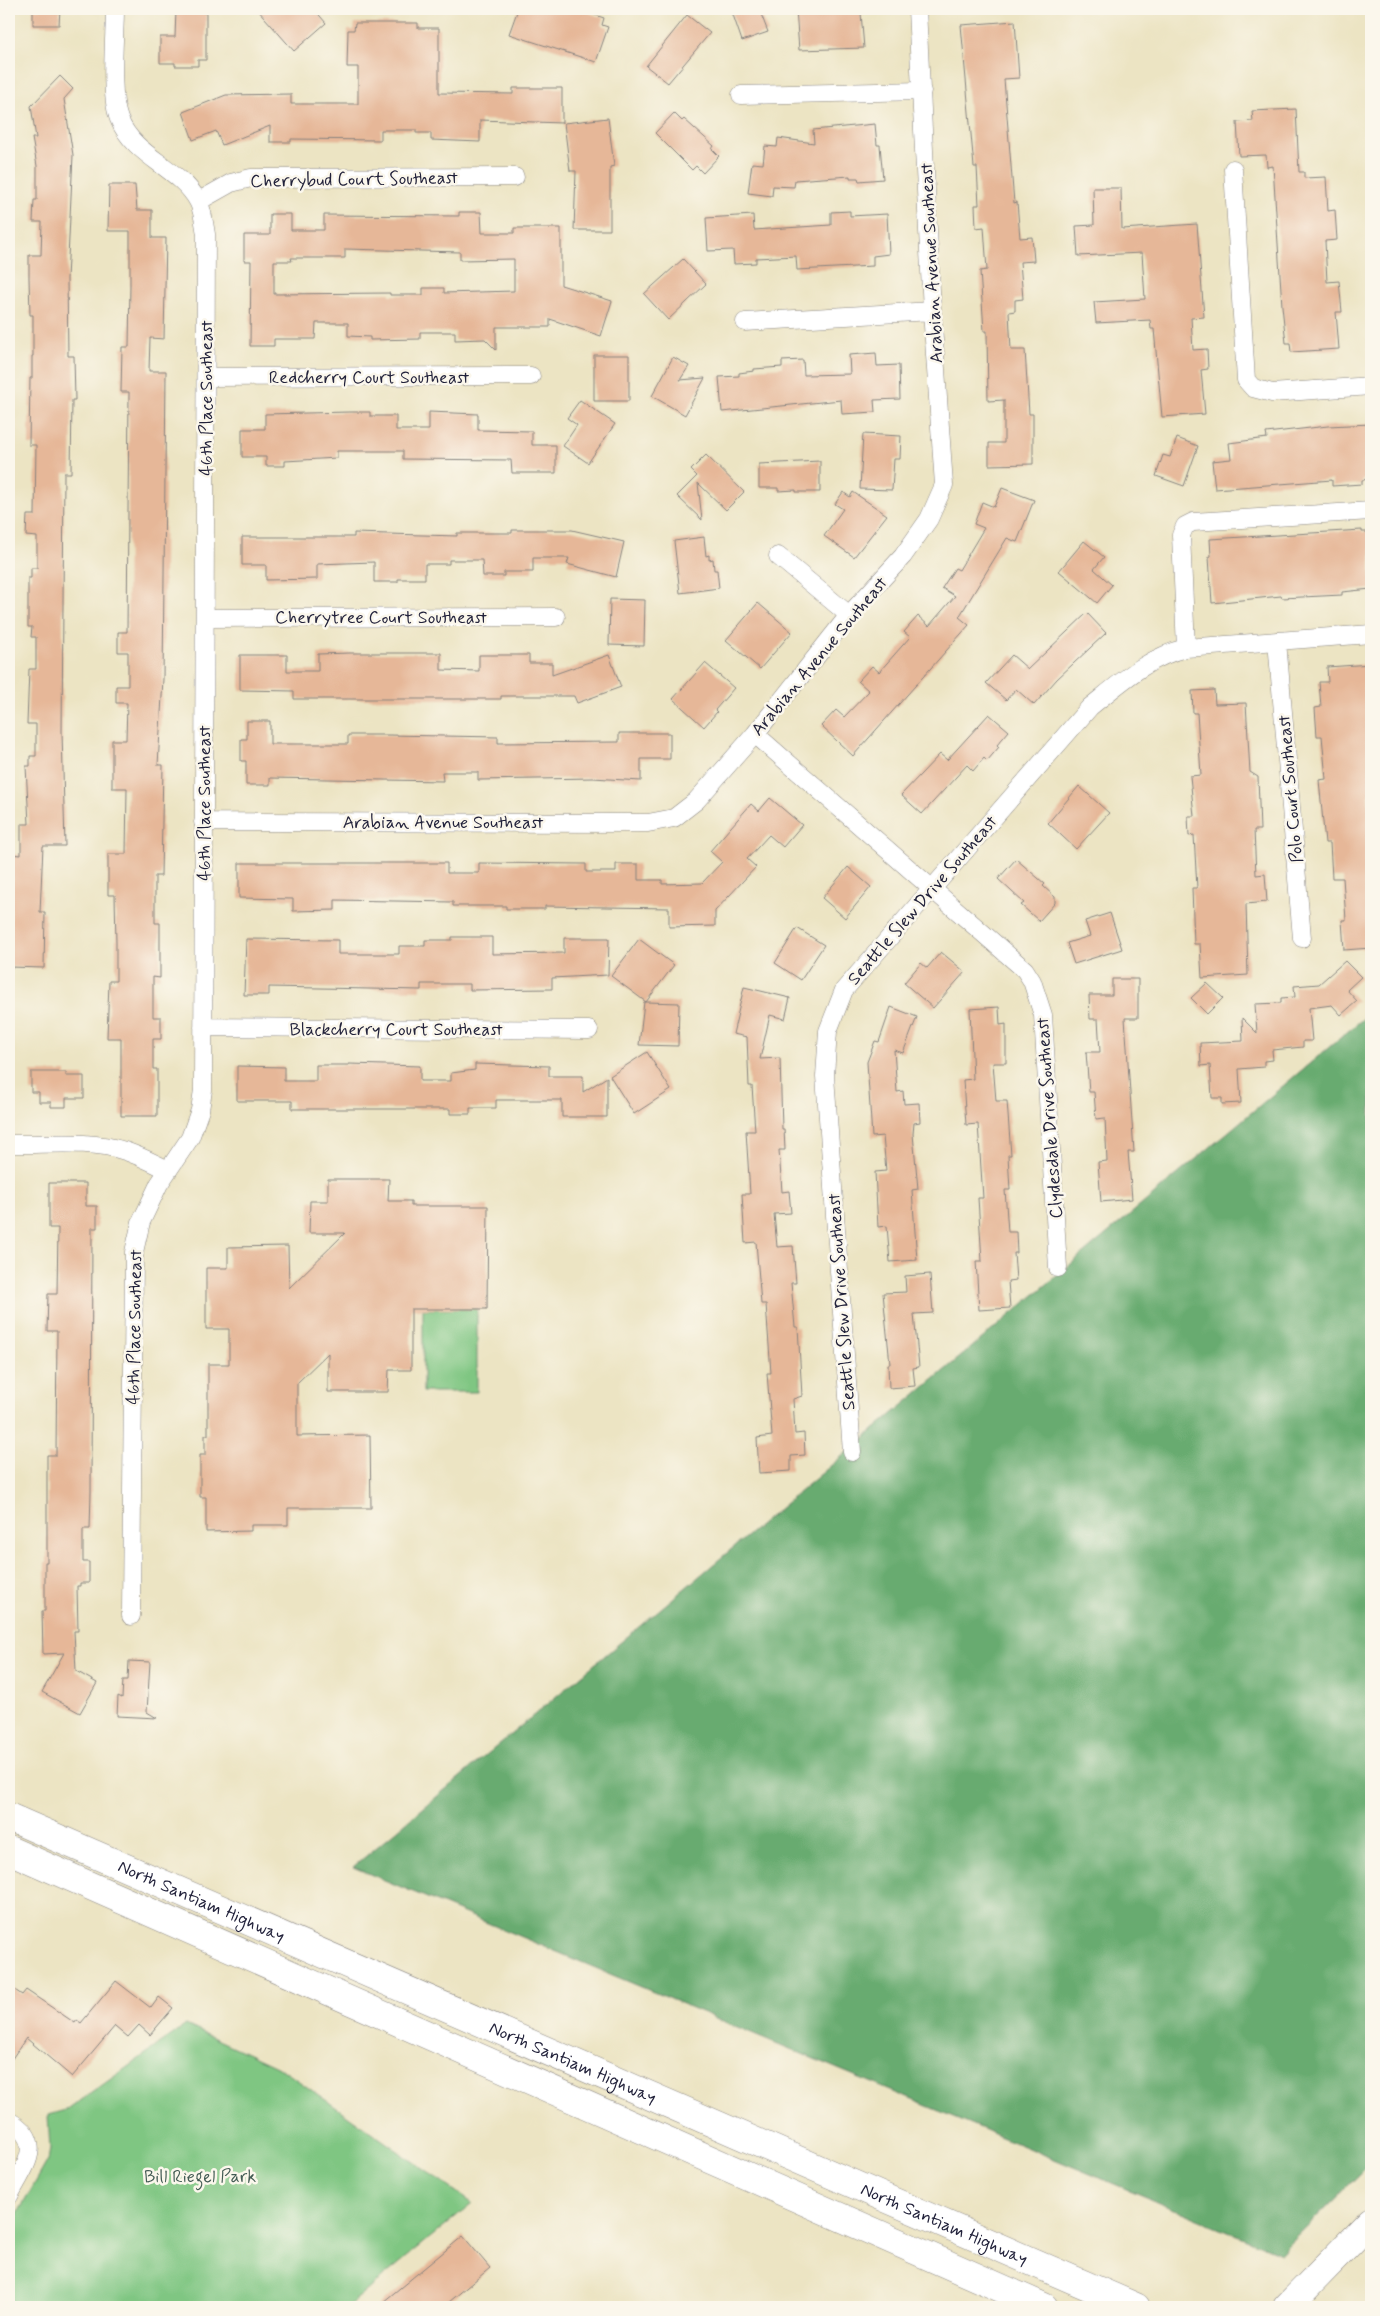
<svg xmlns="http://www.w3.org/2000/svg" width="1380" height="2316" font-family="Mynerve,sans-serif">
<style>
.green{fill:#7fc682;stroke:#50745e}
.forest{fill:#67ab70;stroke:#446656}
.building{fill:#e6b798;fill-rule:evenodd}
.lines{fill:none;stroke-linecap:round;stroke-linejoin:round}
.street-casing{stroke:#87837f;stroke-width:19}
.primary-casing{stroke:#87837f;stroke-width:29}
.highway-casing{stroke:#87837f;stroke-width:29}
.street{stroke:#fff;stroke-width:18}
.primary{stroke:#fff;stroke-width:28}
.highway{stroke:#fff;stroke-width:28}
.labels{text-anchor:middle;stroke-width:5;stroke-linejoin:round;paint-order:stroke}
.street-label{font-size:18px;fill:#22223b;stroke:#fbf7ec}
.park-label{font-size:18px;fill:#435b54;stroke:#fbf7ec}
</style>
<rect width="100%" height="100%" fill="#fbf7ec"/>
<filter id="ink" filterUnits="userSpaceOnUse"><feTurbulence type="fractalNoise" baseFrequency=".02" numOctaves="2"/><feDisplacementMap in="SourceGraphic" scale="10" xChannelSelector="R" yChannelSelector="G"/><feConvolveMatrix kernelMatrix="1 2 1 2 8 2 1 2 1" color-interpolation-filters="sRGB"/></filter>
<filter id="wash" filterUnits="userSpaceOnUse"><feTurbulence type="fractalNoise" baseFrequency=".0096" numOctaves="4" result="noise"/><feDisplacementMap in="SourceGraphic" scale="20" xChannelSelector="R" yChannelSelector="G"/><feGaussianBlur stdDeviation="1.12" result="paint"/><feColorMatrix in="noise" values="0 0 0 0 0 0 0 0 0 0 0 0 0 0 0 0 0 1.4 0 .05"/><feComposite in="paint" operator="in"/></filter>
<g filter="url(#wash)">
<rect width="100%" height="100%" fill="#ece4c3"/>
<path class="green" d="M 423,1309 L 477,1309 L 477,1392 L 423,1392 Z
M 186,2025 L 283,2070 L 472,2203 L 347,2307 L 9,2307 L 9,2229 L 48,2160 L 50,2149 L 48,2115 L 69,2109 Z"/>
<path class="forest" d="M 1371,1012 L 1371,2163 L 1280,2253 L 353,1867 Z"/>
<g id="blocks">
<path class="building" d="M 33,9 L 60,9 L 59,25 L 33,25 Z
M 257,9 L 314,9 L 326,23 L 294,51 Z
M 518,9 L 578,9 L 604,18 L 602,25 L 608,27 L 596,62 L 509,34 Z
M 731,9 L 759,9 L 768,32 L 742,41 Z
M 796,9 L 858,9 L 858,13 L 861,13 L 864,48 L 799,50 Z
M 176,10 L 206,10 L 206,60 L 198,60 L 198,66 L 175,66 L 175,63 L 160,63 L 160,37 L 175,37 Z
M 687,15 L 710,33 L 668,83 L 646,66 Z
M 1015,21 L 1019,78 L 1004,79 L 1014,203 L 1017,202 L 1020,238 L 1032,237 L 1034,261 L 1020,262 L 1023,299 L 1015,300 L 1015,311 L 1009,312 L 1011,350 L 1025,350 L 1029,414 L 1033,414 L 1033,464 L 989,465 L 989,443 L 1004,443 L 1004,400 L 988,401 L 987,331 L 984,331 L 980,271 L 987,270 L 984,227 L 976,228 L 975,205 L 979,205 L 977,167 L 974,167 L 961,25 Z
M 355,23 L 418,23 L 418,28 L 439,28 L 439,93 L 513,94 L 513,88 L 562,88 L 562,123 L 480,120 L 480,142 L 431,140 L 431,133 L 416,133 L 416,130 L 381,130 L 381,140 L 291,139 L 291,142 L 270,142 L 270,126 L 222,145 L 216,131 L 193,140 L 183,112 L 226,95 L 291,94 L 291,104 L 358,104 L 358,67 L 347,67 L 348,30 L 354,30 Z
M 60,76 L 73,89 L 64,99 L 73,155 L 67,279 L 68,356 L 74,356 L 75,400 L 72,400 L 71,473 L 64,473 L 62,732 L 65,846 L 43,846 L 40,912 L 45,912 L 44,968 L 9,967 L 12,877 L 9,877 L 9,854 L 21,855 L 21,824 L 29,824 L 26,766 L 30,766 L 30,756 L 36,756 L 36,724 L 27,724 L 29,669 L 36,669 L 36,637 L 31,637 L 32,627 L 28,627 L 28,578 L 31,578 L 31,568 L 37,568 L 37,537 L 26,536 L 27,515 L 35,515 L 36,445 L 29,445 L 30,378 L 32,378 L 32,356 L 33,356 L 33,315 L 30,315 L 29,278 L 29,255 L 41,255 L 42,222 L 33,222 L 34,200 L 37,200 L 37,166 L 32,138 L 36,138 L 31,106 Z
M 1296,109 L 1299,172 L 1304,172 L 1304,178 L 1326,177 L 1328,211 L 1335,210 L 1337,240 L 1325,241 L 1327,282 L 1339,281 L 1342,312 L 1336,312 L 1339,349 L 1291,352 L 1290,343 L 1286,343 L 1282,306 L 1273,166 L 1267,167 L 1266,155 L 1239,156 L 1237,122 L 1253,121 L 1252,111 Z
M 674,113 L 682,121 L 684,119 L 714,146 L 712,149 L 719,156 L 703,173 L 696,166 L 692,170 L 655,133 Z
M 608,118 L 614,166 L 610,167 L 610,230 L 574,230 L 576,171 L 570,171 L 564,123 Z
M 875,124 L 877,145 L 880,145 L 883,179 L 859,181 L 858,178 L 850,178 L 850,176 L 795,180 L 794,187 L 773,186 L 772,196 L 748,193 L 752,163 L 763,164 L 765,146 L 777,147 L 778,138 L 814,143 L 813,130 Z
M 109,185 L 135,185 L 137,210 L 152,210 L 152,238 L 166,238 L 164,339 L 150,338 L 149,371 L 166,371 L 163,679 L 158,765 L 163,765 L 161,876 L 155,876 L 155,923 L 160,923 L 160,978 L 153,977 L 153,1017 L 161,1017 L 161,1039 L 153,1039 L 153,1069 L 157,1069 L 157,1116 L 121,1116 L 121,1038 L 107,1038 L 109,981 L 116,981 L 116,943 L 115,895 L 108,895 L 108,854 L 126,854 L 127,788 L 112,788 L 112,740 L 126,740 L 127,703 L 116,703 L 116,686 L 128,686 L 128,652 L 118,652 L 118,632 L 127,632 L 129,392 L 121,392 L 122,347 L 129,347 L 130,285 L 130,231 L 108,231 Z
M 1093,188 L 1121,188 L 1122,229 L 1197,224 L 1204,317 L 1191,318 L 1193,350 L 1207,349 L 1208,369 L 1201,370 L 1205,414 L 1162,417 L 1154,329 L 1151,329 L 1150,320 L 1096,323 L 1094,302 L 1145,299 L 1142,253 L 1078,256 L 1076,226 L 1094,225 Z
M 850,211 L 850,216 L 887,214 L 889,254 L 873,256 L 873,266 L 797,270 L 796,256 L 756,258 L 756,263 L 734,264 L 733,250 L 708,251 L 706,218 L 753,215 L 754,230 L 831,225 L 831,212 Z
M 459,212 L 481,212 L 482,233 L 514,233 L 514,228 L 561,228 L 561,285 L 612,301 L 601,336 L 550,319 L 550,327 L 496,327 L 496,350 L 485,339 L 455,340 L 455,332 L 420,332 L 420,339 L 370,340 L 370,337 L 348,336 L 348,323 L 316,323 L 315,339 L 274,339 L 274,346 L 250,346 L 251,261 L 244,261 L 244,235 L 270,235 L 270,214 L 291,214 L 291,230 L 324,230 L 324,215 L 459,216 ZM 345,249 L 460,252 L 460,260 L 514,259 L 514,291 L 444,293 L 444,288 L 423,288 L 423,295 L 390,295 L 390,293 L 274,294 L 274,261 L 292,261 L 291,258 L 345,258 Z
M 683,259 L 706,284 L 668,320 L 644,294 Z
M 876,353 L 877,366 L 899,365 L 900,399 L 874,400 L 875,412 L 842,414 L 841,400 L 722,412 L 719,377 L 739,376 L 739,373 L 754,371 L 754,369 L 782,367 L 782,361 L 803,360 L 804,375 L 850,374 L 849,355 Z
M 594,355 L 629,355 L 629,401 L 594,401 Z
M 673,357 L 689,366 L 680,380 L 705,378 L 685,415 L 652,396 Z
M 580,400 L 615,424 L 588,463 L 563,446 L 577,425 L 567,418 Z
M 349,412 L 370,412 L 370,416 L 396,416 L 396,430 L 429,430 L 429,412 L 478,414 L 478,430 L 532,431 L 532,445 L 556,445 L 556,473 L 512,473 L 511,460 L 403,459 L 403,451 L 337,451 L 337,458 L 285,461 L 285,466 L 266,466 L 266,457 L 242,457 L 242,429 L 265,429 L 265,414 Z
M 1371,424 L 1371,479 L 1362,480 L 1362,484 L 1332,486 L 1332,480 L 1215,489 L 1212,461 L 1231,459 L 1229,443 L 1267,438 L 1266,433 L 1328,426 Z
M 863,434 L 901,436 L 900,459 L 894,459 L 892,490 L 860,489 Z
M 1177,438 L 1198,446 L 1184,486 L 1156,476 L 1163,455 L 1170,457 Z
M 706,455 L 744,492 L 726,510 L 698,483 L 702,520 L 677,496 L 697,476 L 691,470 Z
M 820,461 L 820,492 L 796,492 L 796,490 L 778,491 L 778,488 L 759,488 L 759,464 Z
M 1002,488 L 1034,500 L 1017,542 L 1007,538 L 959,617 L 969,625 L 853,756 L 821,726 L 836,710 L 844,717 L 869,691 L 858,681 L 872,666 L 879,672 L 910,637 L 904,632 L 918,616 L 929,626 L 955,596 L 942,588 L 955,568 L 959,570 L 984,528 L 974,524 L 982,502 L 994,507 Z
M 843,492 L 850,497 L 853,492 L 887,515 L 854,557 L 824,536 L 843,509 L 835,504 Z
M 512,530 L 572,530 L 624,542 L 616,577 L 567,564 L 569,558 L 533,558 L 533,572 L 504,572 L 504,576 L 483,576 L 482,560 L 449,560 L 449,564 L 425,564 L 425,579 L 398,579 L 398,582 L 374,582 L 374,562 L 317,564 L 317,579 L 266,580 L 266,565 L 242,565 L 242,537 L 354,537 L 354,533 L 457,536 L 457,533 L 512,533 Z
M 1362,530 L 1362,532 L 1371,532 L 1371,589 L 1342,592 L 1342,595 L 1282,598 L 1281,596 L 1212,603 L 1209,557 L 1211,556 L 1210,539 Z
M 704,537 L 706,556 L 709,555 L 709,560 L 713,559 L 714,570 L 717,570 L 719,588 L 680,593 L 674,541 Z
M 1084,541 L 1104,557 L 1094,569 L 1112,585 L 1097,603 L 1059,571 Z
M 610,599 L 645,600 L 644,646 L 609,645 Z
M 758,603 L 792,632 L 760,669 L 726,640 Z
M 1087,613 L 1106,633 L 1057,679 L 1034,705 L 1016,689 L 1006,700 L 986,683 L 1012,655 L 1028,669 Z
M 350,653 L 441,653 L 441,670 L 479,671 L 479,655 L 529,655 L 529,663 L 552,663 L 552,675 L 609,655 L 621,687 L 577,703 L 574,696 L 501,696 L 501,699 L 294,699 L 294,691 L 240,690 L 240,655 L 287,655 L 287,671 L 318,671 L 318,654 Z
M 705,663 L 734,688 L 715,710 L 717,712 L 704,727 L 673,699 Z
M 1371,664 L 1371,795 L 1368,795 L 1371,840 L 1371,948 L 1344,950 L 1342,920 L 1346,920 L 1343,878 L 1332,878 L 1330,843 L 1325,843 L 1319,780 L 1326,779 L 1322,736 L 1317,736 L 1315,708 L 1321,707 L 1319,682 L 1328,682 L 1327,667 Z
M 1214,690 L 1215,704 L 1246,703 L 1250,772 L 1258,777 L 1260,830 L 1254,830 L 1256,875 L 1265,874 L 1267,902 L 1246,904 L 1248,975 L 1202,978 L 1200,944 L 1194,944 L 1192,888 L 1197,888 L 1194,835 L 1189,836 L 1188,816 L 1194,816 L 1190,776 L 1201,775 L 1197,713 L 1193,713 L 1192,691 Z
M 989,714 L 1009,731 L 997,745 L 999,747 L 987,761 L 984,758 L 973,771 L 967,765 L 922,814 L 901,795 L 940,754 L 947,760 Z
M 247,721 L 270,721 L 270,744 L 348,744 L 348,735 L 389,735 L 498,737 L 498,743 L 619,742 L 619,733 L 670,733 L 670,759 L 641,759 L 641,781 L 593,778 L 478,780 L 478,772 L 442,772 L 443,781 L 270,778 L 270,785 L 246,785 L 246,761 L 241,761 L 241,739 L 247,739 Z
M 1079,786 L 1109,813 L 1076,849 L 1048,823 Z
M 770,798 L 802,825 L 783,847 L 769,835 L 747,859 L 756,867 L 715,911 L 715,926 L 669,927 L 669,908 L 545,906 L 545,909 L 506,909 L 506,906 L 453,906 L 453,902 L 335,900 L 335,910 L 293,911 L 293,899 L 239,898 L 239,863 L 447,863 L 447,873 L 479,873 L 479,863 L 586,864 L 586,872 L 616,872 L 616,864 L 638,864 L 638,880 L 662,880 L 662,884 L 702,883 L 722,862 L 710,851 L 751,804 L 759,811 Z
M 1016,859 L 1045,884 L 1043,886 L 1055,897 L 1055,903 L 1039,921 L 1021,905 L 1024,903 L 998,879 Z
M 848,867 L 871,887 L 845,918 L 822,898 Z
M 1110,913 L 1122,949 L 1074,964 L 1067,943 L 1090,936 L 1085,921 Z
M 797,928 L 824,945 L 801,980 L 775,963 Z
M 452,937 L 492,937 L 492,954 L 564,953 L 564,938 L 609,938 L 608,975 L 552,978 L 552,989 L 470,990 L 470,984 L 421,984 L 421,990 L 269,987 L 269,995 L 244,995 L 246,939 L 338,940 L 338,954 L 399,954 L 399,946 L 425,946 L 425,940 L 452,940 Z
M 639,939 L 674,965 L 646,1002 L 679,1003 L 678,1046 L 639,1045 L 644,1002 L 646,1002 L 611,976 Z
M 941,952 L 965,972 L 933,1008 L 904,983 L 921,963 L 927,968 Z
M 1345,961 L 1361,977 L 1347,990 L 1357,1001 L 1341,1015 L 1332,1005 L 1309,1008 L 1312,1041 L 1303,1041 L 1303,1047 L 1272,1050 L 1273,1060 L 1264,1061 L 1264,1067 L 1239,1069 L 1241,1103 L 1222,1104 L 1222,1098 L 1212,1098 L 1210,1065 L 1201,1066 L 1200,1043 L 1243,1041 L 1242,1018 L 1257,1033 L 1255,1004 L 1281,1003 L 1281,998 L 1295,997 L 1294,986 L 1319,984 Z
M 1112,979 L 1138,979 L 1138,1018 L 1125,1018 L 1134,1152 L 1128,1152 L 1132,1199 L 1101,1202 L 1098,1162 L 1107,1161 L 1105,1118 L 1096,1119 L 1094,1092 L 1089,1092 L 1086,1052 L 1100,1052 L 1098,1019 L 1090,1019 L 1089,995 L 1112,995 Z
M 1207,983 L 1223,998 L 1207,1014 L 1191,998 Z
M 744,987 L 790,998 L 785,1019 L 770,1015 L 760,1059 L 780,1058 L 782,1129 L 784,1129 L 785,1150 L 779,1150 L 782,1192 L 789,1191 L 791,1213 L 774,1214 L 777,1247 L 793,1246 L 796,1283 L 791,1283 L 795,1327 L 798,1327 L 802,1396 L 793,1399 L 795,1434 L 804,1433 L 805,1455 L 791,1456 L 791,1471 L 759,1473 L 757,1438 L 772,1436 L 767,1373 L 771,1373 L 766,1304 L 761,1304 L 756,1242 L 745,1243 L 742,1194 L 750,1194 L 746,1131 L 755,1131 L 752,1086 L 749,1086 L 747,1037 L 733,1034 Z
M 891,1007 L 917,1017 L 903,1053 L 894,1050 L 897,1092 L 903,1091 L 904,1104 L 919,1103 L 920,1122 L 914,1123 L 913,1134 L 918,1189 L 912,1190 L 917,1260 L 890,1262 L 887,1226 L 878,1227 L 875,1172 L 886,1171 L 883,1136 L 872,1137 L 867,1062 L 875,1041 L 879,1042 Z
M 999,1007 L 1000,1025 L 1006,1024 L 1006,1063 L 993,1063 L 996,1101 L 1007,1101 L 1011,1155 L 1008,1155 L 1010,1190 L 1005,1190 L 1008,1232 L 1016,1232 L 1017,1253 L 1014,1253 L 1016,1280 L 1008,1281 L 1010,1308 L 979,1310 L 976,1261 L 982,1261 L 978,1198 L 983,1198 L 978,1124 L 966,1125 L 963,1080 L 973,1079 L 970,1009 Z
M 647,1052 L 671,1090 L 634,1114 L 610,1076 Z
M 349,1064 L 420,1066 L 420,1081 L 451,1081 L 451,1073 L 475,1070 L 475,1064 L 549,1066 L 549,1076 L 583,1076 L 583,1092 L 607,1077 L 607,1117 L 562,1117 L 562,1100 L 496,1100 L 496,1108 L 470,1108 L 470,1114 L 450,1114 L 450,1109 L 292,1109 L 292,1101 L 237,1101 L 237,1066 L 284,1067 L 284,1081 L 316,1081 L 316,1065 L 349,1065 Z
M 31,1072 L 66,1072 L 66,1076 L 84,1076 L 84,1098 L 66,1098 L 66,1107 L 51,1107 L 51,1102 L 39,1102 L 39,1092 L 31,1092 Z
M 328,1179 L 389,1179 L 388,1201 L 411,1201 L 411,1206 L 488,1206 L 487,1309 L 411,1309 L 411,1370 L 389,1370 L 388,1392 L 328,1392 L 328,1353 L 297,1383 L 297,1436 L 370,1435 L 371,1508 L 288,1508 L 288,1525 L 251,1525 L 251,1531 L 206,1532 L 206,1497 L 200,1497 L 200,1455 L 205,1455 L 205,1435 L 208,1435 L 208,1364 L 229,1364 L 229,1329 L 206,1329 L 206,1268 L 228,1268 L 228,1247 L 288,1246 L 289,1288 L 345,1233 L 309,1233 L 310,1201 L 328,1201 Z
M 49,1183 L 86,1183 L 86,1206 L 97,1206 L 97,1228 L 92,1228 L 91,1492 L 90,1529 L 83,1529 L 83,1562 L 89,1562 L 89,1583 L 80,1583 L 80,1586 L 77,1586 L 78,1631 L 74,1631 L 76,1671 L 97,1683 L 80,1713 L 42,1692 L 64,1653 L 43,1654 L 42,1611 L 45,1611 L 45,1562 L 47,1562 L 47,1455 L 56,1455 L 57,1331 L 47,1331 L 48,1294 L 57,1294 L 58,1228 L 49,1228 Z
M 930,1274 L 933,1313 L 914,1314 L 919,1367 L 913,1368 L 915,1386 L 889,1388 L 888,1364 L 890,1364 L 883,1293 L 906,1292 L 905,1276 Z
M 129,1661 L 150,1662 L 147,1712 L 157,1718 L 117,1716 L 118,1696 L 122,1698 L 123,1680 L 128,1680 Z
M 116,1981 L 151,2008 L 159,1997 L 173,2008 L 150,2035 L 139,2025 L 128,2037 L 115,2026 L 72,2077 L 26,2038 L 9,2063 L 9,1986 L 22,1995 L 26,1990 L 75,2023 L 77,2020 L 81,2023 Z
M 463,2236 L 490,2268 L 443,2307 L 377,2307 Z"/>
</g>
</g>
<g filter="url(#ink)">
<use href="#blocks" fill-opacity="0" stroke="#87837f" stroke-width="1"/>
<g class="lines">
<defs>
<path id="street" d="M 115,9 C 115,37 109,94 119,119 C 134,157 179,167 198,201 C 203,210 204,224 206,234 L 203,1090 L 200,1110 L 190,1138 L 159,1184 L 141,1222 L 134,1252 L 131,1616
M 741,95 L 922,91
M 1233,169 L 1246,380 L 1253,388 L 1272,393 L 1371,386
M 199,201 L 231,183 L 251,178 L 515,177
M 745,322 L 932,311
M 207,377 L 531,376
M 778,556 L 849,615
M 205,618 L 556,617
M 1277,641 L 1302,938
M 1186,648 L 1181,535 L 1185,526 L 1193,522 L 1371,511
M 755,734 L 1025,970 L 1032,981 L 1043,1015 L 1058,1268
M 203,822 L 648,823 L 674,818 L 696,801 L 755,734 L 849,615 L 903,556 L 929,519 L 944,485 L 932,311 L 917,9
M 203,1027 L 589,1030
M 9,1144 C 46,1145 89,1139 125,1151 C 140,1156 154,1163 168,1170
M 852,1452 L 825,1076 L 828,1031 L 844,990 L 1090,707 C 1120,683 1148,657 1186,648 L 1371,634
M 9,2121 C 47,2142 24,2167 9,2196"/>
<path id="primary" d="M 1287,2307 L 1371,2221"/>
<g id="highway">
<path id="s1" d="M 9,1817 L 1136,2307"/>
<path d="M 9,1850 L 1044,2307"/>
</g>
</defs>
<use href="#street" class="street-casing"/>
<use href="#primary" class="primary-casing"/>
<use href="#highway" class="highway-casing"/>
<use href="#street" class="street"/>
<use href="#primary" class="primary"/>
<use href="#highway" class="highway"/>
</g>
</g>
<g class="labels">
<g class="street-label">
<text transform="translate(354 179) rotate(-1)" y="6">Cherrybud Court Southeast</text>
<text transform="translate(931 263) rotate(-93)" y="6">Arabian Avenue Southeast</text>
<text x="369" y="383">Redcherry Court Southeast</text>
<text transform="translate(206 398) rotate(-90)" y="6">46th Place Southeast</text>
<text x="381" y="623">Cherrytree Court Southeast</text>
<text transform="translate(819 656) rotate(-50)" y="6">Arabian Avenue Southeast</text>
<text transform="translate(1290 789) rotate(-95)" y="6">Polo Court Southeast</text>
<text transform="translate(204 803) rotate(-90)" y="6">46th Place Southeast</text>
<text x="443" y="828">Arabian Avenue Southeast</text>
<text transform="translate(922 900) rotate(-49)" y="6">Seattle Slew Drive Southeast</text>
<text x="396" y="1035">Blackcherry Court Southeast</text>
<text transform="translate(1049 1118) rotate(-94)" y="6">Clydesdale Drive Southeast</text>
<text transform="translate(841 1302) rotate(-94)" y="6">Seattle Slew Drive Southeast</text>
<text transform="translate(134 1327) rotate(-89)" y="6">46th Place Southeast</text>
<text dy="6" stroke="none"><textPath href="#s1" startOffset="210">North Santiam Highway</textPath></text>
<text dy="6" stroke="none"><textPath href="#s1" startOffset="615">North Santiam Highway</textPath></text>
<text dy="6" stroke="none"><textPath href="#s1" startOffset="1020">North Santiam Highway</textPath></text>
</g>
<g class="park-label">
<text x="200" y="2182">Bill Riegel Park</text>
</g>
</g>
<rect width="1380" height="2316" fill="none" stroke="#fbf7ec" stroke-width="30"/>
</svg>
